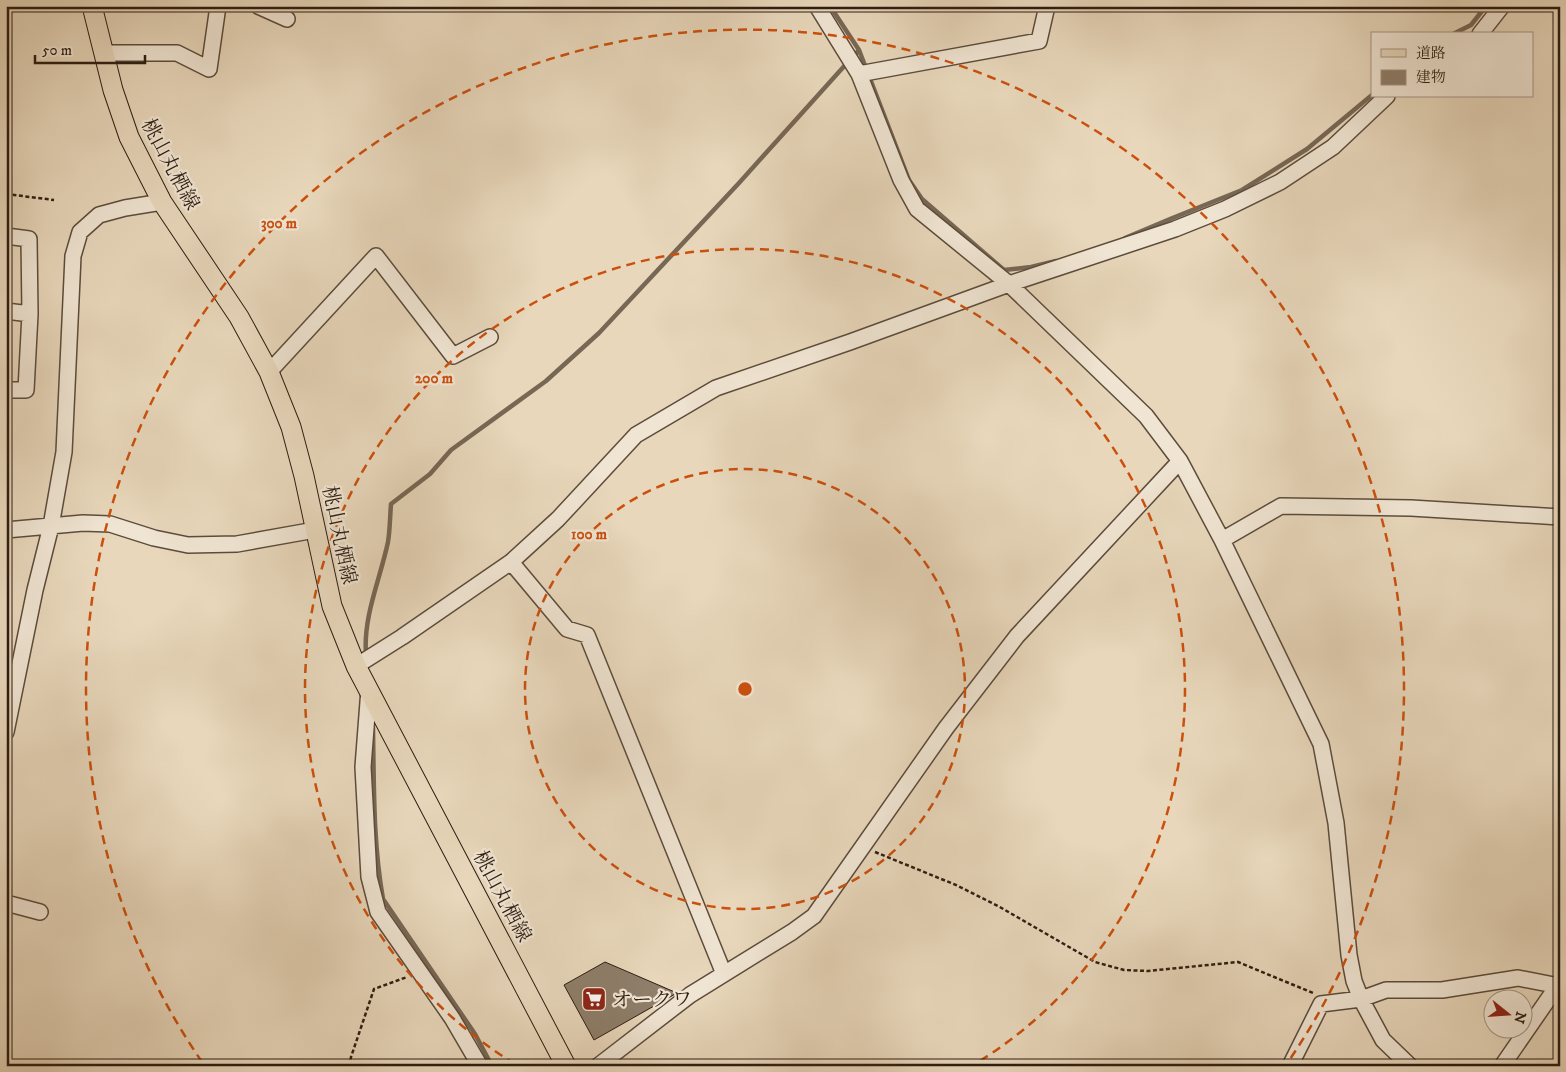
<svg xmlns="http://www.w3.org/2000/svg" width="1566" height="1072" font-family="'IM FELL DW Pica','Noto Serif JP',serif">
<style>
.lines{fill:none;stroke-linecap:round;stroke-linejoin:round}
.stream{stroke:#776755;stroke-width:4.5}
.building{fill:#8e7e6a;stroke:#2d1d12}
.minor-casing{stroke:#5c4c3c;stroke-width:18}
.major-casing{stroke:#2d1d12;stroke-width:21}
.path{stroke:#2d1d12;stroke-width:2.5;stroke-dasharray:4 2.5;stroke-linecap:butt}
.minor{stroke:#f0e5d3;stroke-width:15}
.major{stroke:#e8d7bb;stroke-width:19}
.ring{fill:none;stroke:#cc500d;stroke-width:2.5;stroke-dasharray:9 6}
.labels{text-anchor:middle;stroke-width:4.5;stroke-linejoin:round;paint-order:stroke}
.street-label{font-size:20px;fill:#2d1d12;stroke:#f0e5d3}
.poi-label{font-size:20px;fill:#2d1d12;stroke:#f0e5d3;text-anchor:start}
.centre{fill:#cc500d;stroke:#f0e5d3;stroke-width:2.5}
.ring-label{font-size:15px;text-anchor:middle;font-weight:bold;fill:#cc500d;stroke:#f0e5d3;stroke-width:4.5;stroke-linejoin:round;paint-order:stroke}
</style>
<rect width="100%" height="100%" fill="#e8d7bb"/>
<filter id="stains"><feTurbulence type="fractalNoise" baseFrequency=".004" numOctaves="4"/><feColorMatrix values="0 0 0 0 .2 0 0 0 0 .09 0 0 0 0 .02 0 0 0 .5 -.17"/></filter>
<radialGradient id="worn" r=".72"><stop offset=".6" stop-color="#630" stop-opacity="0"/><stop offset="1" stop-color="#630" stop-opacity=".3"/></radialGradient>
<g class="lines">
<path class="stream" d="M 830,6 L 859,50 L 909,180 L 922,199 L 1004,270 L 1031,267 L 1056,261
M 1453,34 L 1471,25 L 1486,6
M 853,57 L 859,50
M 1125,238 L 1170,219 L 1242,190 L 1307,149 L 1372,95
M 366,655 C 363,616 380,580 388,542 C 390,530 390,516 391,504 L 430,474 L 451,450 L 546,381 L 599,333 L 739,183 L 847,63
M 373,728 C 374,784 373,843 383,899 L 475,1034 L 492,1066"/>
</g>
<path class="building" d="M 605,962 L 677,993 L 594,1040 L 564,985 Z"/>
<g class="lines">
<defs>
<path id="minor" d="M 258,6 L 287,19
M 817,6 L 859,74 L 901,180 L 917,209 L 1009,284 L 1146,416 L 1180,461 L 1222,540 L 1321,744 L 1336,823 L 1349,955 L 1354,981 L 1361,999 L 1383,1040 L 1410,1066
M 1480,34 L 1502,6
M 104,53 L 177,53 L 209,69 L 218,6
M 859,74 L 1039,41 L 1047,6
M 6,236 L 29,239 L 30,314 L 6,311
M 269,372 L 376,256 L 453,356 L 490,337
M 6,390 L 26,390 L 30,314
M 6,530 L 83,523 L 110,524 L 154,538 L 188,545 L 237,544 L 315,530
M 1222,540 L 1281,506 L 1411,508 L 1560,517
M 511,562 L 567,629 L 587,635 L 724,974
M 356,666 L 402,637 L 511,562 L 558,519 L 636,435 L 716,388 L 850,342 L 1009,284 L 1175,229 L 1225,209 L 1280,182 L 1333,147 L 1387,96
M 369,689 L 363,767 L 369,877 L 378,912 L 452,1018 L 480,1066
M 6,732 L 35,590 L 51,526 L 64,452 L 73,256 L 80,232 L 99,215 L 125,208 L 162,202
M 6,903 L 40,912
M 598,1066 L 690,995 L 792,932 L 814,916 L 946,728 L 1017,636 L 1180,461
M 1290,1066 L 1321,1004 L 1361,999 L 1386,990 L 1442,990 L 1518,978 L 1559,986
M 1502,1066 L 1560,982"/>
<path id="major" d="M 92,6 L 113,90 L 129,137 L 162,202 L 239,317 L 269,372 L 291,427 L 304,476 L 332,606 L 356,666 L 566,1066"/>
</defs>
<use href="#minor" class="minor-casing"/>
<use href="#major" class="major-casing"/>
<path class="path" d="M 6,194 L 54,200
M 875,852 L 956,885 L 998,906 L 1095,962 L 1124,970 L 1148,971 L 1238,962 L 1313,993
M 349,1066 L 351,1057 L 374,989 L 407,977"/>
<use href="#minor" class="minor"/>
<use href="#major" class="major"/>
</g>
<g class="ring">
<circle cx="745" cy="689" r="220"/>
<path d="M515 1064A440 440 0 1 1 975 1064"/>
<path d="M202 1062A659 659 0 1 1 1288 1062"/>
</g>
<defs>
<symbol id="supermarket-square" viewBox="-11 -11 22 22"><rect x="-9" y="-9" width="18" height="18" rx="4" fill="#8f2418" stroke="#f0e5d3"/><path d="M-6-5.5h2.5l.6 2H6L4.5 2H-2.5L-4.4-4H-6ZM-1.5 3.2a1.3 1.3 0 1 0 .1 0ZM3 3.2a1.3 1.3 0 1 0 .1 0Z" fill="#fff"/></symbol>
</defs>
<g fill-rule="evenodd">
<use href="#supermarket-square" x="580" y="985" width="28" height="28"/>
</g>
<g class="labels">
<g class="street-label">
<text transform="translate(171 164) rotate(62)" y="7">桃山丸栖線</text>
<text transform="translate(340 535) rotate(78)" y="7">桃山丸栖線</text>
<text transform="translate(503 896) rotate(62)" y="7">桃山丸栖線</text>
</g>
<g class="poi-label">
<text x="612" y="1006">オークワ</text>
</g>
</g>
<circle cx="745" cy="689" r="8" class="centre"/>
<g class="ring-label">
<text x="279" y="228">300 m</text>
<text x="434" y="383">200 m</text>
<text x="589" y="539">100 m</text>
</g>
<rect width="1566" height="1072" fill="none" stroke="#e8d7bb" stroke-width="25"/>
<rect x="8" y="8" width="1551" height="1057" fill="none" stroke="#2d1d12" stroke-width="2.5"/>
<rect x="12" y="12" width="1541" height="1047" fill="none" stroke="#2d1d12"/>
<rect x="1371" y="32" width="162" height="65" fill="#f0e5d3" stroke="#a29586"/>
<rect x="1381" y="49" width="25" height="8" fill="#e8d7bb" stroke="#a29586"/>
<text x="1416" y="58" font-size="15" fill="#2d1d12">道路</text>
<rect x="1381" y="70" width="25" height="15" fill="#8e7e6a" stroke="#a29586"/>
<text x="1416" y="82" font-size="15" fill="#2d1d12">建物</text>
<g transform="translate(1508 1014) rotate(107)"><circle r="24" fill="#f0e5d3" stroke="#a29586"/>
<path d="M0-4L9 19L0 12L-9 19Z" fill="#8f2418"/>
<text y="-8" font-size="14" font-weight="bold" text-anchor="middle" fill="#2d1d12">N</text>
</g>
<path d="M35 55v8h110v-8" fill="none" stroke="#2d1d12" stroke-width="2.5"/>
<text x="42" y="55" font-size="15" fill="#2d1d12" stroke="#f0e5d3" stroke-width="4" paint-order="stroke">50 m</text>
<rect width="100%" height="100%" filter="url(#stains)"/>
<rect width="100%" height="100%" fill="url(#worn)"/>
</svg>
